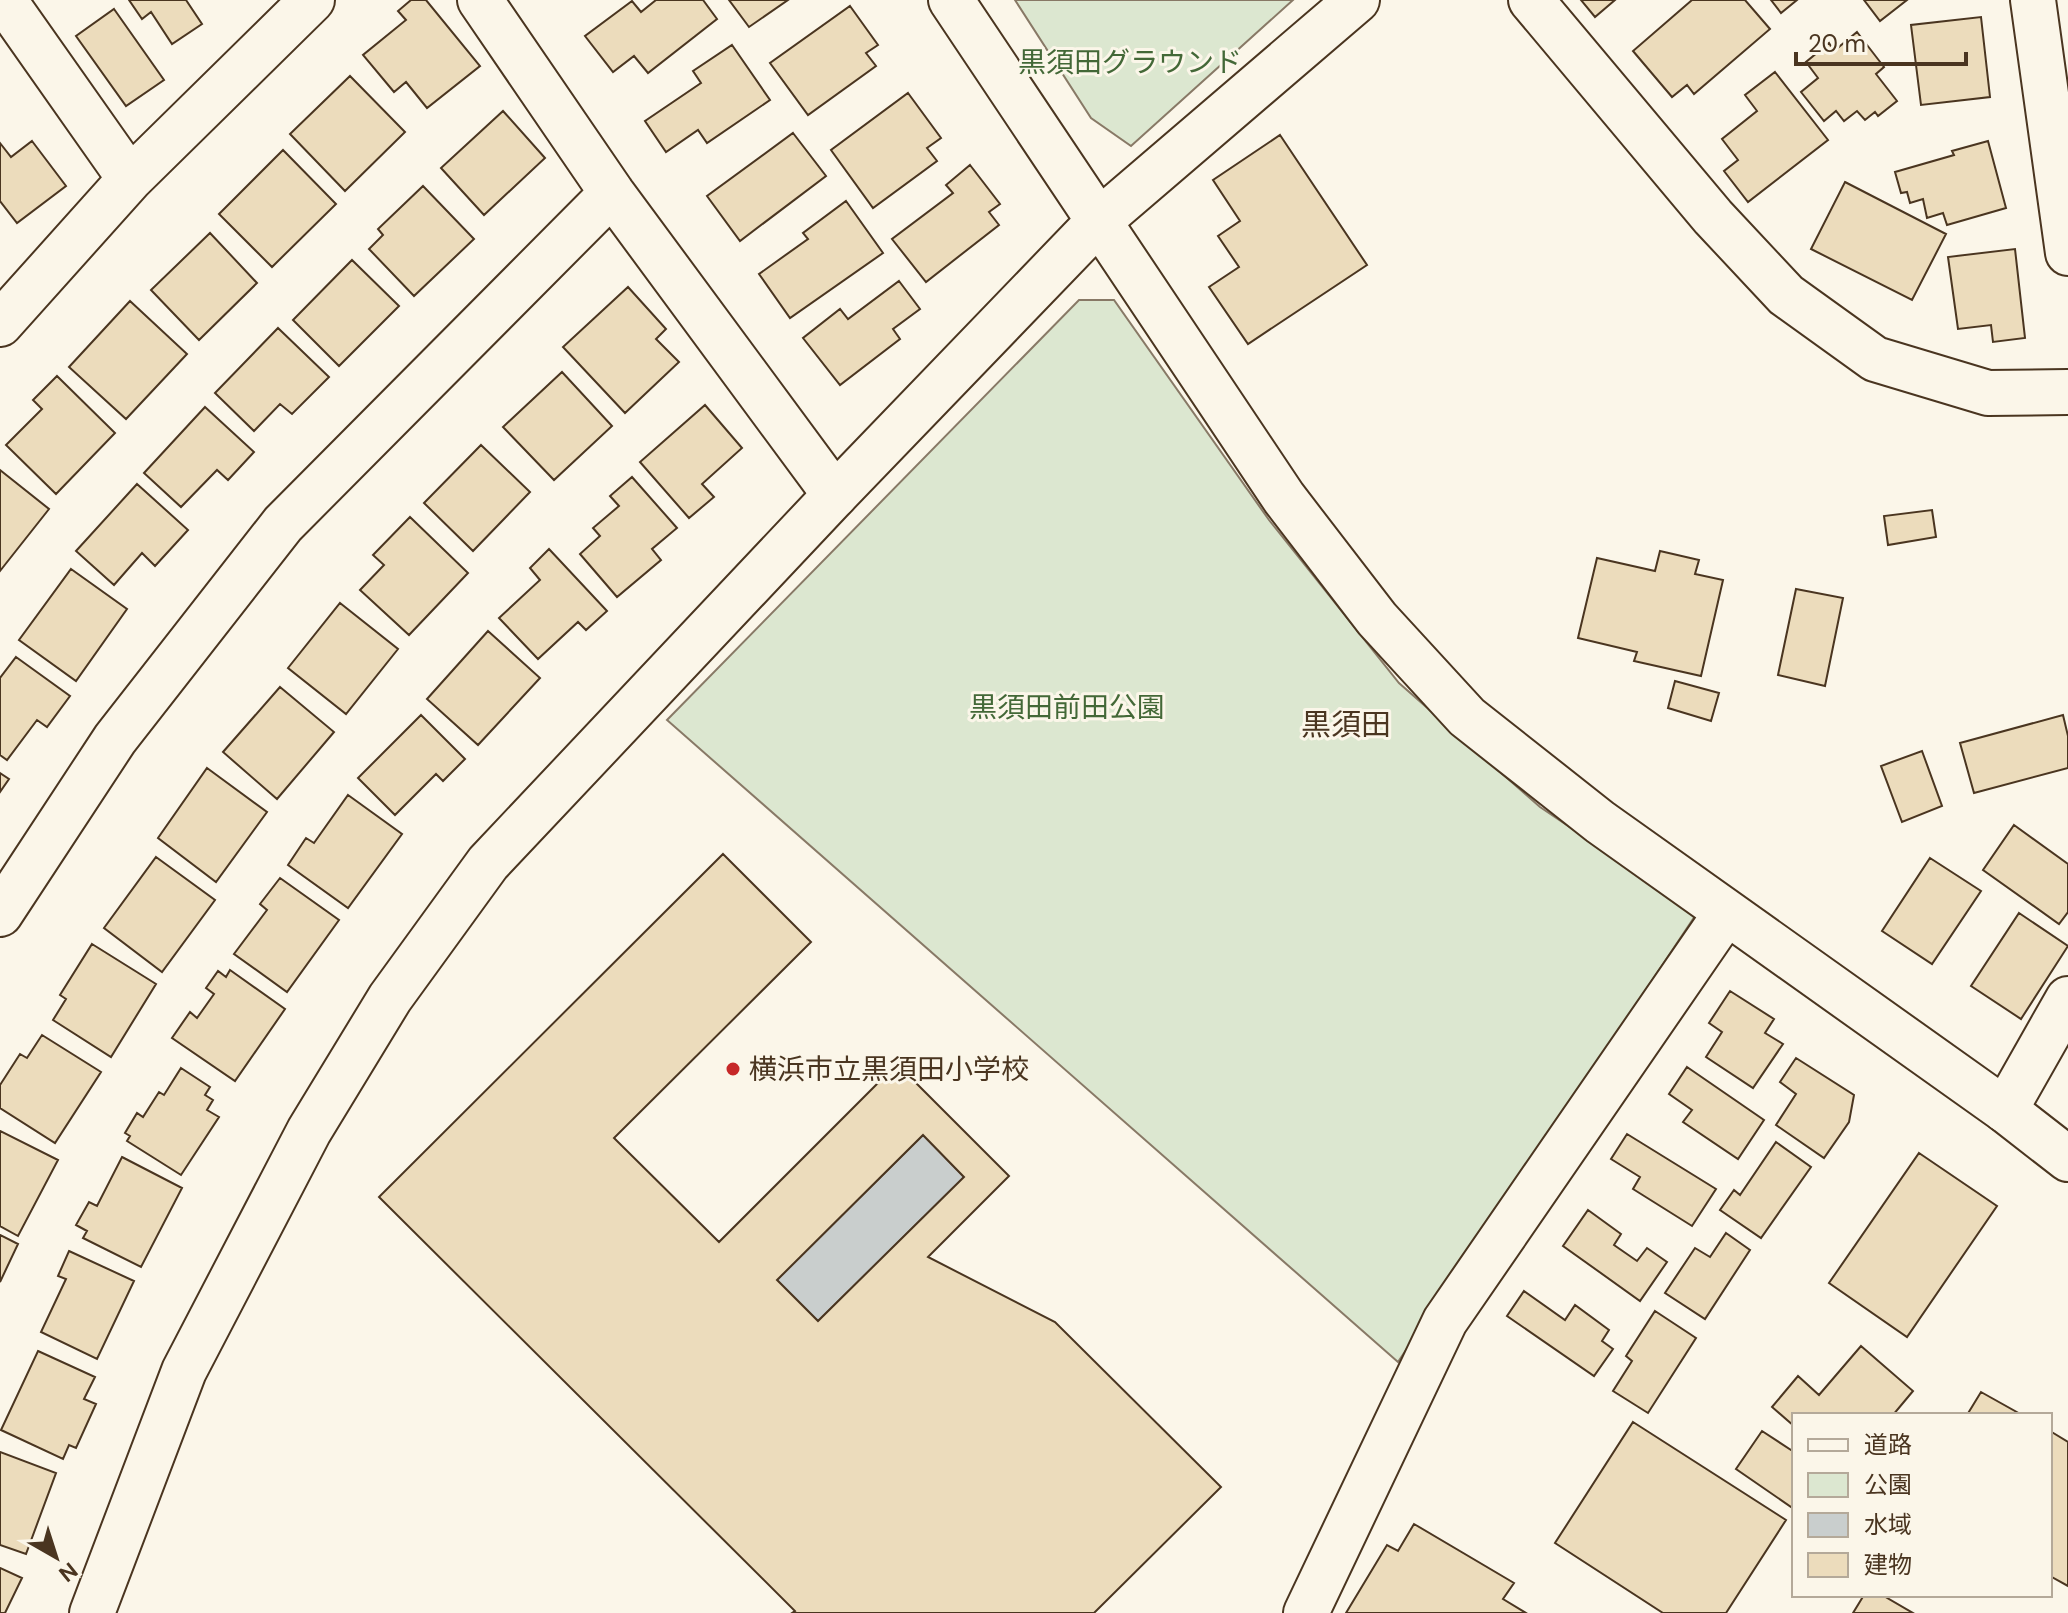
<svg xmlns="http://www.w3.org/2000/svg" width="2068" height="1613" font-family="'DM Sans','Noto Sans JP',sans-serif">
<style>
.green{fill:#dce7d0;stroke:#887966;stroke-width:2}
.water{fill:#c9cecd;stroke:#887966;stroke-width:2}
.building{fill:#ecdcbc;stroke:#4a3520;stroke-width:2;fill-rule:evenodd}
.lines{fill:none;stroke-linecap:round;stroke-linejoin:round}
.street-casing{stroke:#4a3520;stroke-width:48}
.secondary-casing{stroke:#4a3520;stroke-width:48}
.street{stroke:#fbf6e9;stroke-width:44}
.secondary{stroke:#fbf6e9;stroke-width:44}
.poi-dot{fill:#c62828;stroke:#fbf6e9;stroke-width:3}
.labels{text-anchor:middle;stroke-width:6;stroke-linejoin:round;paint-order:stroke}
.park-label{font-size:28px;fill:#436837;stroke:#fbf6e9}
.poi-label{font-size:28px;fill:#4a3520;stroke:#fbf6e9;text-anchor:start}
.neighbourhood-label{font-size:30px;fill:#4a3520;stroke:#fbf6e9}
</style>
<rect width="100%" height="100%" fill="#fbf6e9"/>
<path class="green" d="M 1015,0 L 1293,0 L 1131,146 L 1091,118 Z
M 1079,300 L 1114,300 L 1269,520 L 1399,683 L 1540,807 L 1697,913 L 1398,1362 L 667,720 Z"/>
<path class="water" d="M 923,1135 L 964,1177 L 818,1321 L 777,1280 Z"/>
<path class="building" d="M 129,0 L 186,0 L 202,24 L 172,44 L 151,12 L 142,19 Z
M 411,0 L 426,0 L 480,66 L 427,108 L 406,82 L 394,92 L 363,55 L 406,20 L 398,11 Z
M 656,0 L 703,0 L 717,19 L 648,73 L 634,56 L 613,72 L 585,36 L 632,1 L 641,12 Z
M 729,0 L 788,0 L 749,27 Z
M 1581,0 L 1615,0 L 1595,17 Z
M 1692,0 L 1745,0 L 1770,29 L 1694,94 L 1687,85 L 1672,97 L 1633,51 Z
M 1771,0 L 1797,0 L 1781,13 Z
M 1864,0 L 1907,0 L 1880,21 Z
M 850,6 L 878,45 L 866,53 L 876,66 L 808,115 L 770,63 Z
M 114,9 L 164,80 L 126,106 L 76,36 Z
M 1981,17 L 1990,97 L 1921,105 L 1911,25 Z
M 1857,32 L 1884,67 L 1876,74 L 1897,101 L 1878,116 L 1875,112 L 1865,120 L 1857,111 L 1844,121 L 1836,111 L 1824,121 L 1801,92 L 1818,78 L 1806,62 L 1829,43 L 1834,51 Z
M 732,45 L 770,100 L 707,143 L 698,130 L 666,152 L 645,121 L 701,83 L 693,71 Z
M 1775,72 L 1828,140 L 1748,202 L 1724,171 L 1738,160 L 1722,139 L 1757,111 L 1745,95 Z
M 350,76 L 405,132 L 345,191 L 290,134 Z
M 908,93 L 941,138 L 927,148 L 937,161 L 873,208 L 831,150 Z
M 503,111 L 545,158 L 484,215 L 441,168 Z
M 793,133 L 826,176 L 740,241 L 707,196 Z
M 1280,135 L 1367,265 L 1248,344 L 1209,287 L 1239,267 L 1218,236 L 1240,221 L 1213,180 Z
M 32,141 L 66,186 L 17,223 L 0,201 L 0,143 L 11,157 Z
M 1988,141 L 2006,208 L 1947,225 L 1943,213 L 1927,218 L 1923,199 L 1910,203 L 1907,192 L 1901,193 L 1895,172 L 1954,155 L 1952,151 Z
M 283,150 L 336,204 L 272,267 L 219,214 Z
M 970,165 L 1000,204 L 989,212 L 999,225 L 926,282 L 892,239 L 953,193 L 946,185 Z
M 1845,182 L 1946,234 L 1912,300 L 1811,249 Z
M 423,186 L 474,239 L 414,296 L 369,249 L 383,235 L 378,229 Z
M 846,201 L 883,253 L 790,318 L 759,274 L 808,239 L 803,233 Z
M 210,233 L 257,283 L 199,340 L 151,290 Z
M 2015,249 L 2025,338 L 1993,342 L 1991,325 L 1958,329 L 1948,257 Z
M 352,260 L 399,306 L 339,366 L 293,320 Z
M 899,281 L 920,309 L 893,329 L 900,339 L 840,385 L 803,338 L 840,309 L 848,319 Z
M 628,287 L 666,329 L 656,339 L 679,362 L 625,413 L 563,347 Z
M 130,301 L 187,354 L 126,419 L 69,367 Z
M 278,328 L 329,377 L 292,414 L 280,404 L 254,431 L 215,393 Z
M 562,372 L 612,426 L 554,480 L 503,427 Z
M 57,376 L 115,433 L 56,494 L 6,445 L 42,409 L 33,400 Z
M 705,405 L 742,448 L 702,484 L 714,497 L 689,518 L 640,462 Z
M 205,407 L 254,452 L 228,480 L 217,470 L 181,507 L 144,473 Z
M 481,445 L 530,492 L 473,551 L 424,503 Z
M 0,470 L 49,509 L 0,571 Z
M 632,477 L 677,528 L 652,549 L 661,560 L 617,597 L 580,554 L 600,536 L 593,528 L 619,506 L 610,496 Z
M 137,484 L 188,530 L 155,566 L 142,553 L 114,585 L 76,551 Z
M 1932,510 L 1936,537 L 1888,545 L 1884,516 Z
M 410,517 L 468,573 L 409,635 L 360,590 L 384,565 L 373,555 Z
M 549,549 L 607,611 L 586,630 L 578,622 L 538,659 L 499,618 L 540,580 L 530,568 Z
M 1660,551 L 1699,560 L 1695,574 L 1723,580 L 1701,676 L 1634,661 L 1637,652 L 1578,638 L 1597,558 L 1655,571 Z
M 71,569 L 127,609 L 76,681 L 19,640 Z
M 1796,589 L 1843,598 L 1825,686 L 1778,675 Z
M 340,603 L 398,649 L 346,714 L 288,668 Z
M 488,631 L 540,678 L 478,745 L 427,699 Z
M 16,657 L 70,696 L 47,727 L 37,720 L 7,760 L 0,755 L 0,678 Z
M 1675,681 L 1719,693 L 1711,721 L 1668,708 Z
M 280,687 L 334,732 L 277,799 L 223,752 Z
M 421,715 L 465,759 L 443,781 L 436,774 L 395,815 L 358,778 Z
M 2063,715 L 2068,736 L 2068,768 L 1974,793 L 1960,743 Z
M 1922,751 L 1942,806 L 1902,822 L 1881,766 Z
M 207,768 L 267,812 L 216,882 L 158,838 Z
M 0,773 L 9,779 L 0,792 Z
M 348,795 L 402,834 L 348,908 L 288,865 L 306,838 L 314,843 Z
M 2014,825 L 2068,864 L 2068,912 L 2059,924 L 1983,870 Z
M 723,854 L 811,942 L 614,1138 L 719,1242 L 897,1064 L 1009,1176 L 928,1257 L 1055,1322 L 1221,1487 L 1094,1613 L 792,1613 L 795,1611 L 379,1197 ZM 923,1135 L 964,1177 L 818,1321 L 777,1280 Z
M 156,857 L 215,900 L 162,972 L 104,928 Z
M 1930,858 L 1981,891 L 1932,964 L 1882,931 Z
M 280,878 L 339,920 L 287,992 L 234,954 L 267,910 L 260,904 Z
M 2019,913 L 2068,946 L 2021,1019 L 1971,986 Z
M 92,944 L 156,984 L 111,1057 L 53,1020 L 66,999 L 60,995 Z
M 230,970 L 285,1009 L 235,1081 L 172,1038 L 190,1012 L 197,1018 L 214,994 L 206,988 L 218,971 L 226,977 Z
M 1730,991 L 1774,1019 L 1765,1033 L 1783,1044 L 1753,1088 L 1706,1057 L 1722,1032 L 1709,1023 Z
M 42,1035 L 101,1072 L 55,1143 L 0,1108 L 0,1085 L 20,1054 L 27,1058 Z
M 1796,1058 L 1854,1095 L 1849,1122 L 1824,1158 L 1776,1125 L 1796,1094 L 1780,1082 Z
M 1687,1067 L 1764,1120 L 1738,1159 L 1683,1122 L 1692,1110 L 1669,1094 Z
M 181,1068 L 210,1087 L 205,1095 L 213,1100 L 207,1110 L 219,1117 L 181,1175 L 127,1141 L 130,1136 L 125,1133 L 137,1113 L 143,1117 L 159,1092 L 164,1095 Z
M 0,1131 L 58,1160 L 18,1236 L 0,1226 Z
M 1627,1134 L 1716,1189 L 1692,1226 L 1633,1189 L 1640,1177 L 1611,1159 Z
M 1776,1142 L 1811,1167 L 1761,1238 L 1720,1210 L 1734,1190 L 1740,1195 Z
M 1919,1153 L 1997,1206 L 1907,1337 L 1829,1283 Z
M 122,1157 L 182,1188 L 141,1267 L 83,1238 L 87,1231 L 76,1225 L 89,1202 L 97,1206 Z
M 1588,1210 L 1621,1234 L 1614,1245 L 1637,1261 L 1647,1248 L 1667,1262 L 1640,1301 L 1563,1246 Z
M 1726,1233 L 1750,1250 L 1705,1319 L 1665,1293 L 1695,1248 L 1710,1257 Z
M 0,1235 L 18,1244 L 0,1282 Z
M 69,1251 L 134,1281 L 97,1359 L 41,1332 L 66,1279 L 58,1276 Z
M 1524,1291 L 1565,1320 L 1575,1305 L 1609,1330 L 1602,1341 L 1613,1349 L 1594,1376 L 1507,1316 Z
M 1655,1311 L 1696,1338 L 1648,1413 L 1613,1391 L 1632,1361 L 1626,1356 Z
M 1861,1346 L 1913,1391 L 1893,1415 L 1794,1415 L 1794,1426 L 1772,1407 L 1798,1376 L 1819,1395 Z
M 38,1351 L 95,1377 L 84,1399 L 96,1404 L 76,1448 L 69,1445 L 63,1459 L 1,1430 Z
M 1981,1392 L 2022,1415 L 1967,1415 Z
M 1633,1422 L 1786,1520 L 1726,1613 L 1663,1613 L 1555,1543 Z
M 1762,1431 L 1794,1452 L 1794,1509 L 1736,1469 Z
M 2050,1431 L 2068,1442 L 2068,1586 L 2050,1576 Z
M 0,1452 L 56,1473 L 26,1554 L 0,1545 Z
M 1414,1524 L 1514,1583 L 1503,1599 L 1526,1613 L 1346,1613 L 1387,1545 L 1398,1551 Z
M 0,1568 L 22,1578 L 5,1613 L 0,1613 Z
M 1864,1595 L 1882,1595 L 1913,1613 L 1853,1613 Z"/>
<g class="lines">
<defs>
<path id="street" d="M 4,0 L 130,179
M 480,0 L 612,193 L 835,495
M 1531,0 L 1713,217 L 1786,295 L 1875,359 L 1988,393 L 2068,392
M 2033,0 L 2068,253
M 1098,222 L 1357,0
M 0,324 L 130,179 L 312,0
M 0,914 L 115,739 L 283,524 L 612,193
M 2005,1110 L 2068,999
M 1306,1613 L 1445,1321 L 1726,913"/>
<path id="secondary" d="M 951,0 L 1284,498 L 1377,619 L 1467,717 L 1600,822 L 2005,1110 L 2068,1159
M 92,1613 L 184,1371 L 309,1131 L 390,998 L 488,863 L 835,495 L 1098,222"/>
</defs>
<use href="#street" class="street-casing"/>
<use href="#secondary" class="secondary-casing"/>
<use href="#street" class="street"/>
<use href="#secondary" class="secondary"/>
</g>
<circle class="poi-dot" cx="733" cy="1069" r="8"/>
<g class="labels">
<g class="park-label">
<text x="1130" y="72">黒須田グラウンド</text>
<text x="1067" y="717">黒須田前田公園</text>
</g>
<g class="poi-label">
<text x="749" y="1079">横浜市立黒須田小学校</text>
</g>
<g class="neighbourhood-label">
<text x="1346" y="735">黒須田</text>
</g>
</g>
<rect x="1792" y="1413" width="260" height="184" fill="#fbf6e9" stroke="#b4a999" stroke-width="2"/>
<rect x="1808" y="1439" width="40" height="12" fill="#fbf6e9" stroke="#b4a999" stroke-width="2"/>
<text x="1864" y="1453" font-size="24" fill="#4a3520">道路</text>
<rect x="1808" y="1473" width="40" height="24" fill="#dce7d0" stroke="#b4a999" stroke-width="2"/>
<text x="1864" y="1493" font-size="24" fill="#4a3520">公園</text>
<rect x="1808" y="1513" width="40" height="24" fill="#c9cecd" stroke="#b4a999" stroke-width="2"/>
<text x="1864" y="1533" font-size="24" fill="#4a3520">水域</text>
<rect x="1808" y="1553" width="40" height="24" fill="#ecdcbc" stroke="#b4a999" stroke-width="2"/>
<text x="1864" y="1573" font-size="24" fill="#4a3520">建物</text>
<g transform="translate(56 1557) rotate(141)" stroke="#fbf6e9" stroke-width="6" paint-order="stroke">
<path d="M0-6L14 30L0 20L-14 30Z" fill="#4a3520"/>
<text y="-12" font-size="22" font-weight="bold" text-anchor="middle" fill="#4a3520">N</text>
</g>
<path d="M1796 52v12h170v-12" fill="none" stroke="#4a3520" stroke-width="4"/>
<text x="1808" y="52" font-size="24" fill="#4a3520" stroke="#fbf6e9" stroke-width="6" paint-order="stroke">20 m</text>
</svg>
